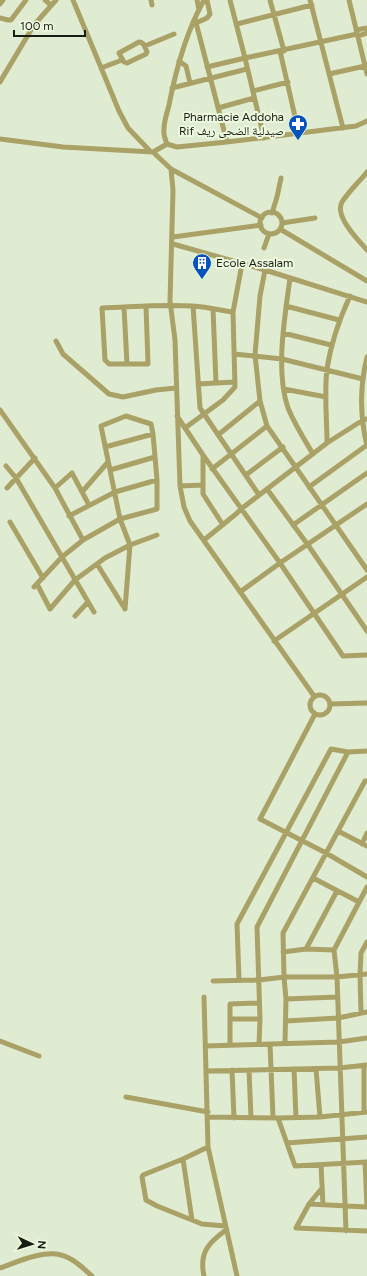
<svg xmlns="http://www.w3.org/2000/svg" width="367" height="1276" font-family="Figtree,'Noto Naskh Arabic',sans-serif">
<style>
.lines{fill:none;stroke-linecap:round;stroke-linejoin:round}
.minor{stroke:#aaa167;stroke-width:5}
.labels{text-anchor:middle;stroke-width:4;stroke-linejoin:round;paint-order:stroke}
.poi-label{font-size:12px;fill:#191d14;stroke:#edf9de;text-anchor:end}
</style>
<rect width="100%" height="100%" fill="#e0ecd1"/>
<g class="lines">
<path class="minor" d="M 45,0 L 51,5
M 73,0 L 119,111 L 128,128 L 150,151
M 151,0 L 152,5
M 197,0 L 199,10
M 230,0 L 245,58 L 357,34
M 270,0 L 284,51
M 310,0 L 343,128
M 349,0 L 367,74
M 0,4 L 3,0
M 0,18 L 8,20 L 11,20 L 26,0
M 195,19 L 227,142
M 196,23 L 207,18 L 210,14 L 207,0
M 237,24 L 312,5
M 356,30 L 367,28
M 358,36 L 367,33
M 139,42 C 144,42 145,47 147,52 L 146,54 L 127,63 L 124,62 L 119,53 Z
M 145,46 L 174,34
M 280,51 L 299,134
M 179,61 L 186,66 L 190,83
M 207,67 L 245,58 L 264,138
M 101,68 L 122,60
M 329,74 L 365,66
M 0,82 L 34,25 L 56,0
M 172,88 L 247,69
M 253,91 L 288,82
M 218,108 L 254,98
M 0,139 L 63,147 L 153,152 L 171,169 L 262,218
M 167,144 L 177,147 L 227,142 L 356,126 L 367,121
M 153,152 L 167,144 C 165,139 163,134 164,129 C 164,121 167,113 169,105 C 176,69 186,32 204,0
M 171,169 L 173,190 L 170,301 L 175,340 L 180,486 L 184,507 L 190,521 L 314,696
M 367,172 C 359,182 349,191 342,202 C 334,216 358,240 367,250
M260 223a11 11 0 1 1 22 0a11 11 0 1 1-22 0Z
M 272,213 L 277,197 L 281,178
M 282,223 L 315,218
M 280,229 L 367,281
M 173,237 L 261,225
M 173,244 L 265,270 L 367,302
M 264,248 L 269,234
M 290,278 C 285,316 275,371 288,408 C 295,425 304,439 313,454
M 146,306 L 148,364 L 109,364 L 105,360 L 102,308 C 132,307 163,304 193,306 C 206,307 220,310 233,312
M 193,306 L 200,408 L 259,495
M 286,306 L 339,320
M 124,307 L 127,364
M 213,309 L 216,383
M 283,333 L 331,345
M 56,341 L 63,354 L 109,394 L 123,397 L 156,390 L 176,388
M 234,354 L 282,359 L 363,379
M 367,357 C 360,385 360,417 367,446
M 198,384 L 235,382
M 284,389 L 326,397
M 260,401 L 255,355 L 260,296 L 265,270
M 0,410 L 55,488 L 83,540
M 177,416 L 203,455 L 280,563 L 343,656 L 367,655
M 185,428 L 223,400 L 235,387 L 233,312 L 242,264
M 218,435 L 260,401 L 267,426 L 367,570
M 327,443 C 327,419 324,393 327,369 C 331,342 339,320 350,296
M 203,456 L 203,494 L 223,525
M 6,466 L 16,478 L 94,612
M 212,469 L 267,426
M 110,470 L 155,457
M 246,475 L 283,447
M 180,486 L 203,485
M 309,487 L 367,445
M 7,488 L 35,458
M 55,488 L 72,473 L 89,505
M 267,489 L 308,545 L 367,631
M 82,492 L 108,462
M 69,516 L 115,492 L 157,480
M 10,522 L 43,578
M 293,525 L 367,473
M 204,540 L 236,514 L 241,509 L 327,443 L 363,420 L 367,419
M 97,564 L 125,609
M 37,584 L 50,609 L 75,580 L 105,558 L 130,545 L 157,535
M 34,587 L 62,557 L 83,540 L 120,519 L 157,509 L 157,480 L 153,434 L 105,447
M 240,592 L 280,563 L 367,504
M 125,609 L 130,545 L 120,519 L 101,426 L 126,416 L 151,424 L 153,434
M 75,616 L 88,602
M 274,641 L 367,577
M310 705a10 10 0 1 1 20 0a10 10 0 1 1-20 0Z
M 330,704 L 367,703
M 315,714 L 260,819 L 326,853 L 367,877
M 338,831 L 367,846
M 362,844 L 367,833
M 313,878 L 359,902
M 306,949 L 337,891
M 283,952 L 306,949 L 334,950
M 239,980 L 237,924 L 331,749 L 348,752
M 213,981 L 259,980 L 284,977 L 337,977 L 367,974
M 204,997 L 208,1147 L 237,1276
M 286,999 L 337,997
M 361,1013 L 360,975 L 361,953 L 367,942
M 230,1019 L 260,1019
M 286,1021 L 338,1018 L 367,1012
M 0,1041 L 39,1056
M 285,1043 L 286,999 L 284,977 L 283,933 L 365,781 L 367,781
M 259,1044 L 260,1019 L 257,927 L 348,752 L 367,751
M 270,1044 L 273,1118
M 230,1045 L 230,1004 L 259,1003
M 205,1046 L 339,1042 L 367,1038
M 294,1069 L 296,1118
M 316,1069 L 320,1117
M 232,1070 L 234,1118
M 249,1070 L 251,1118
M 207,1071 L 339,1068 L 367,1065
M 126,1097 L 208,1112
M 364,1112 L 364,1065
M 208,1117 L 278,1118 L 320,1117 L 367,1112
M 278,1118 L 295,1166 L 367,1162
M 287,1143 L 367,1137
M 183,1159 L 143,1175 L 142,1177 L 146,1200 L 157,1206 L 202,1224 L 225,1226
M 365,1162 L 367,1207
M 321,1165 L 323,1205
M 322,1188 L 309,1204 L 296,1228 L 367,1231
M 309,1204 L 367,1207
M 192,1220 L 183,1159 L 208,1147
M 346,1231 L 337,977 L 334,950 L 367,887
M 0,1268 C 17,1262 43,1250 61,1255 C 73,1258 83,1268 92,1276
M 204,1276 C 199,1253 208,1243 226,1230"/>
</g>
<defs>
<symbol id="pharmacy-pin" viewBox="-11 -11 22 30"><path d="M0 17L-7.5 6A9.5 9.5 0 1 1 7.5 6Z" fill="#0653bd" stroke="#edf9de"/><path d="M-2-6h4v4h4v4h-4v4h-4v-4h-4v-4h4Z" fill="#fff"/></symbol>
<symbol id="building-pin" viewBox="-11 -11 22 30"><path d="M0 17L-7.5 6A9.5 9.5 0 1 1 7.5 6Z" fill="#0653bd" stroke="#edf9de"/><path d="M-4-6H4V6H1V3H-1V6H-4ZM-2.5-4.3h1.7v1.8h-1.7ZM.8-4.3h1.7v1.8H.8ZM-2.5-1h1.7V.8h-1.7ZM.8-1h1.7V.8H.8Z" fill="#fff"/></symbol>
</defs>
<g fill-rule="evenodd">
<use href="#pharmacy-pin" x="287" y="113" width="22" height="30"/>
<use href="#building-pin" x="191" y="252" width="22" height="30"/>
</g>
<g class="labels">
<g class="poi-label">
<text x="284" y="121">Pharmacie Addoha<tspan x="284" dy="14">Rif صيدلية الضحى ريف</tspan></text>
<text x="216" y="267" text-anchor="start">Ecole Assalam</text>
</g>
</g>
<g transform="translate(32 1244) rotate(94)" stroke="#edf9de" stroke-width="3" paint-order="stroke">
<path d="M0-3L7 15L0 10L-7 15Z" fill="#191d14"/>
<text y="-6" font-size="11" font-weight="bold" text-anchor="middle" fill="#191d14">N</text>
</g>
<path d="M14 30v6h71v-6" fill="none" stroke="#191d14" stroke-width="2"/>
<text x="20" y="30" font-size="12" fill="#191d14" stroke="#edf9de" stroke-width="3" paint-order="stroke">100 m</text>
</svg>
